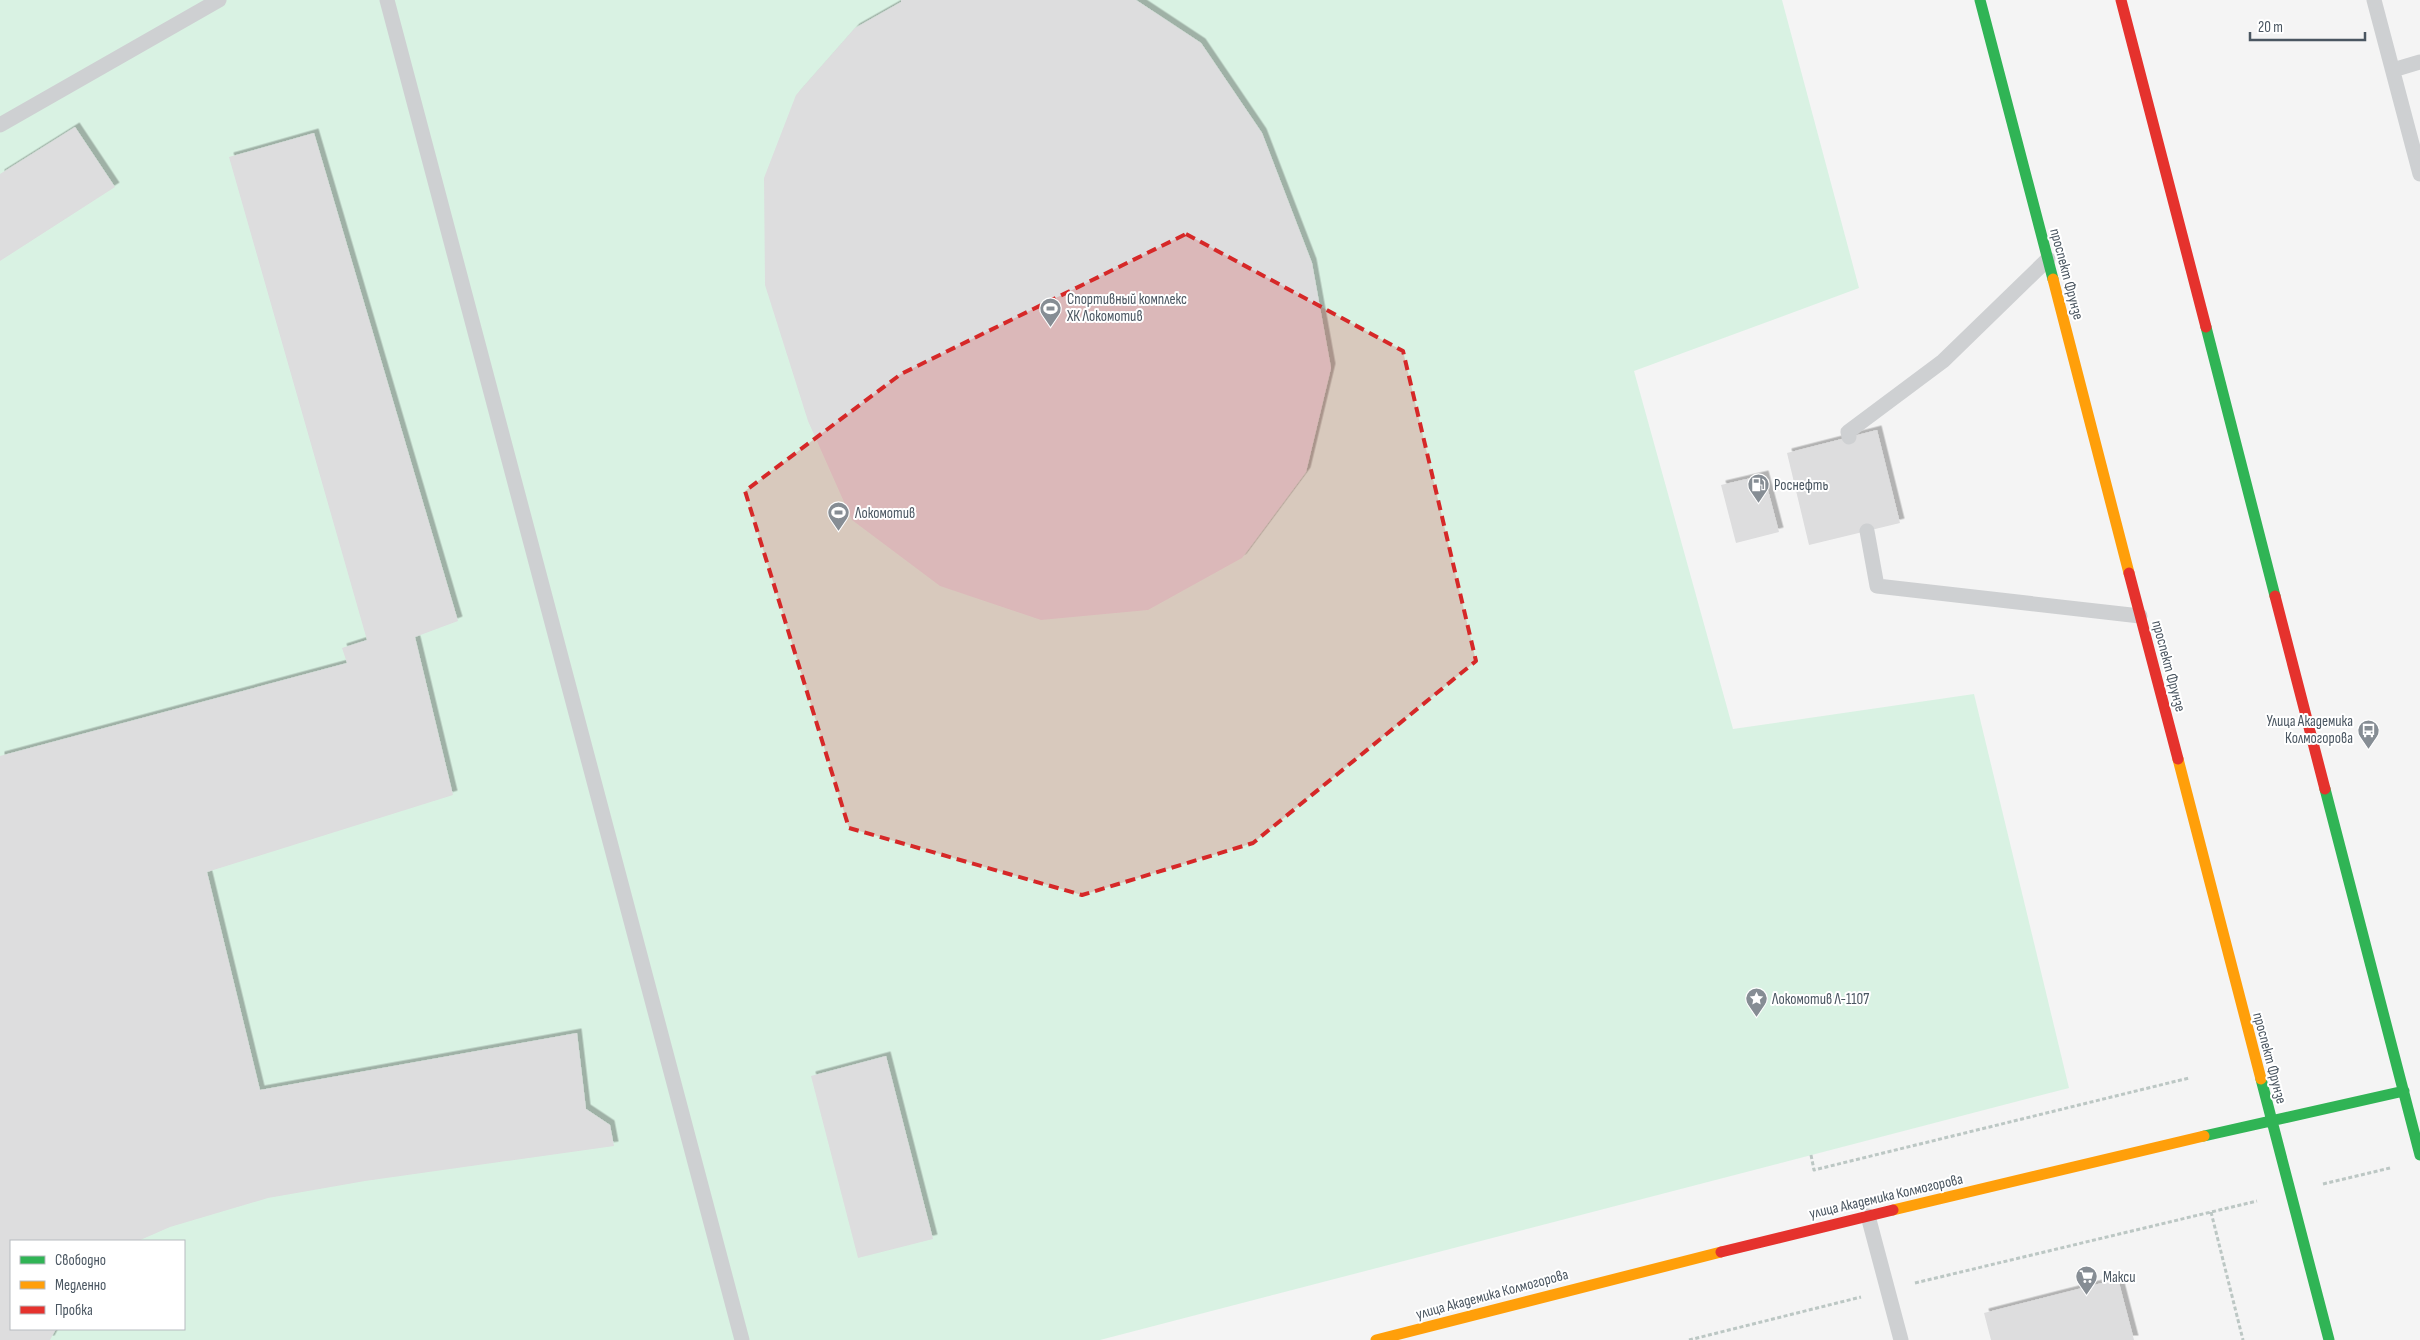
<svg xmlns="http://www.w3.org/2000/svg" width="2420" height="1340" font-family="'Sofia Sans Condensed',sans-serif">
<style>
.green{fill:#d9f2e3;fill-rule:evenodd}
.building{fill:#ddddde;filter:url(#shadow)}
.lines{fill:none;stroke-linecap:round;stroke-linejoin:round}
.path{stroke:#bcc7c4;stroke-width:3;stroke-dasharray:4 2.5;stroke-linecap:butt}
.lane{stroke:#ced0d2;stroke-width:15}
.fast{stroke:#30b455;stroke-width:11}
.slow{stroke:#ff9f0a;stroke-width:11}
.jam{stroke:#e5322d;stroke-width:11}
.marked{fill:#d62828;fill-opacity:0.2;stroke:#d62828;stroke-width:4;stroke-dasharray:10 6;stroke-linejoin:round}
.labels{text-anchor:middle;stroke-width:4;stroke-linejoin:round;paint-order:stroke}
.street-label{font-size:15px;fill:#4a5661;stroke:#fff}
.poi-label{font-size:15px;fill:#4a5661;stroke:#fff;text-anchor:start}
</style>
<defs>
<filter id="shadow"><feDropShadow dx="4.5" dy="-4.5" stdDeviation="0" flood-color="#0004"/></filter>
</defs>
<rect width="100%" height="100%" fill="#f4f4f4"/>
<path class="green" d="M 0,0 L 1782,0 L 1859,288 L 1634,371 L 1733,729 L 1974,694 L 2069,1088 L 1100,1340 L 0,1340 ZM 11,1241 L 184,1241 L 184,1329 L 11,1329 Z"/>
<path class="building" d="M 901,0 L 1136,0 L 1201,43 L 1262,133 L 1312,263 L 1331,368 L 1306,472 L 1242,558 L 1148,610 L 1041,620 L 940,586 L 852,520 L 808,421 L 765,285 L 764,178 L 796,95 L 855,28 L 901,2 Z
M 75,127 L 115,187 L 0,261 L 0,174 Z
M 314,133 L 458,621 L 415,637 L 453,795 L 207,872 L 260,1090 L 577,1033 L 586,1109 L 610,1125 L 614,1146 L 365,1181 L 268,1198 L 170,1227 L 138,1241 L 11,1241 L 11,1329 L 56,1329 L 50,1340 L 0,1340 L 0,756 L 347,663 L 342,648 L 367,640 L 229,157 Z
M 1877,430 L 1900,523 L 1809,545 L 1787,453 Z
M 1764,475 L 1779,532 L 1736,543 L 1721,485 Z
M 886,1056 L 933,1239 L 858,1258 L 811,1076 Z
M 2118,1279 L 2134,1340 L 1991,1340 L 1984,1313 Z"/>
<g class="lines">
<path class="path" d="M 1811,1155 L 1814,1170 L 2189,1078
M 2323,1184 L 2390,1168
M 2211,1212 L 2243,1340
M 1915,1283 L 2257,1201
M 1689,1340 L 1861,1297"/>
<path class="lane" d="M 387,0 L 742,1340
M 2374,0 L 2420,174
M 2393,70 L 2420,62
M 0,125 L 219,0
M 1849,437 L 1848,432 L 1943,361 L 2048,259
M 1867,531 L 1877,586 L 2140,616
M 1868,1216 L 1901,1340"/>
<path class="fast" d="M 1980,0 L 2053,279
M 2206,327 L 2275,596
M 2325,789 L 2420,1155
M 2261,1079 L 2329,1340
M 2204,1136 L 2404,1091"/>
<path class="slow" d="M 2053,279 L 2129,573
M 2178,759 L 2261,1079
M 1893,1210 L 2204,1136
M 1376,1340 L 1721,1252"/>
<path class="jam" d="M 2121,0 L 2206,327
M 2129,573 L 2178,759
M 2275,596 L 2325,789
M 1721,1252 L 1893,1210"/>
</g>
<path class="marked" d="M 1186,234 L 1403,351 L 1476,661 L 1253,843 L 1082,895 L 849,828 L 745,491 L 901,374 Z"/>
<defs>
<symbol id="stadium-pin" viewBox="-11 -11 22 30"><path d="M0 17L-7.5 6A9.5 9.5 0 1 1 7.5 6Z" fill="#868d94" stroke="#fff"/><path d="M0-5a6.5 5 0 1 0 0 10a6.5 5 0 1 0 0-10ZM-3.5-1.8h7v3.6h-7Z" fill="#fff"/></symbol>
<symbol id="fuel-pin" viewBox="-11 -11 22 30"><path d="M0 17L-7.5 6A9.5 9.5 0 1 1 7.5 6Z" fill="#868d94" stroke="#fff"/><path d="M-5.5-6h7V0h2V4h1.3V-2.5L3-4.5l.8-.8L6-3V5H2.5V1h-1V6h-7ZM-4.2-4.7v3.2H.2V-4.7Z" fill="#fff"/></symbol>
<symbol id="bus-pin" viewBox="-11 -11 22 30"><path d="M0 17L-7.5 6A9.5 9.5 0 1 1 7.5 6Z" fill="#868d94" stroke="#fff"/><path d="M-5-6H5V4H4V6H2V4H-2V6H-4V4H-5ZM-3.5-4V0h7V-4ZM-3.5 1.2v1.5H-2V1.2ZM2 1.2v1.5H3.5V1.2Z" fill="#fff"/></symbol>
<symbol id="sight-pin" viewBox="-11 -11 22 30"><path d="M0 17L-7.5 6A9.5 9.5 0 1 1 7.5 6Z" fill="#868d94" stroke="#fff"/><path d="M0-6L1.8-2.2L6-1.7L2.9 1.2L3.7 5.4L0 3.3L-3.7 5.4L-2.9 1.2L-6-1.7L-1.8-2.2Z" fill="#fff"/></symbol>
<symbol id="supermarket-pin" viewBox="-11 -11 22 30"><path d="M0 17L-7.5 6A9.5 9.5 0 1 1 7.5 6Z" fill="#868d94" stroke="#fff"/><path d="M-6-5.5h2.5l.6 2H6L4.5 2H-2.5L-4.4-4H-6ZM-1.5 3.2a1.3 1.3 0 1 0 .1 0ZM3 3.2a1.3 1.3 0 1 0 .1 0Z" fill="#fff"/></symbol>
</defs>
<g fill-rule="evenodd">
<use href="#stadium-pin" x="1038" y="296" width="25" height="34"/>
<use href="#fuel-pin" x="1746" y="472" width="25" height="34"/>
<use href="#stadium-pin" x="826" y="500" width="25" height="34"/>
<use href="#bus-pin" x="2356" y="718" width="25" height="34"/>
<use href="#sight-pin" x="1744" y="986" width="25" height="34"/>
<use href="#supermarket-pin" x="2074" y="1264" width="25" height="34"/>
</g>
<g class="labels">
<g class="street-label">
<text transform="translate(2067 274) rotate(75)" y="5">проспект Фрунзе</text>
<text transform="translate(2169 666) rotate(75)" y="5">проспект Фрунзе</text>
<text transform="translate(2270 1058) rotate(75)" y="5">проспект Фрунзе</text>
<text transform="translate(1886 1196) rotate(-13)" y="5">улица Академика Колмогорова</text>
<text transform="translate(1492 1294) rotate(-15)" y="5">улица Академика Колмогорова</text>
</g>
<g class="poi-label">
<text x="1067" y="304">Спортивный комплекс<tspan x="1067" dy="17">ХК Локомотив</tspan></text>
<text x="1774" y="490">Роснефть</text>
<text x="855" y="518">Локомотив</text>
<text x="2353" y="726" text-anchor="end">Улица Академика<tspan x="2353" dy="17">Колмогорова</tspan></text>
<text x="1772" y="1004">Локомотив Л-1107</text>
<text x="2103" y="1282">Макси</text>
</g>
</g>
<rect x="10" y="1240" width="175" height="90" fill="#ffffff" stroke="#b7bbc0"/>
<rect x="20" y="1256" width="25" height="8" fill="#30b455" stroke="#b7bbc0"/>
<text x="55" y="1265" font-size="15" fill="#4a5661">Свободно</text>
<rect x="20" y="1281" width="25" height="8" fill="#ff9f0a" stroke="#b7bbc0"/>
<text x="55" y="1290" font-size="15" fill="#4a5661">Медленно</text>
<rect x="20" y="1306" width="25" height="8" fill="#e5322d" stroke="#b7bbc0"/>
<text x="55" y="1315" font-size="15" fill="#4a5661">Пробка</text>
<path d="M2250 32v8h115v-8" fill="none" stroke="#4a5661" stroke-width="2.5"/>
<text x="2258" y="32" font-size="15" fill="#4a5661" stroke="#ffffff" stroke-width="4" paint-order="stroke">20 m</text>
</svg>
